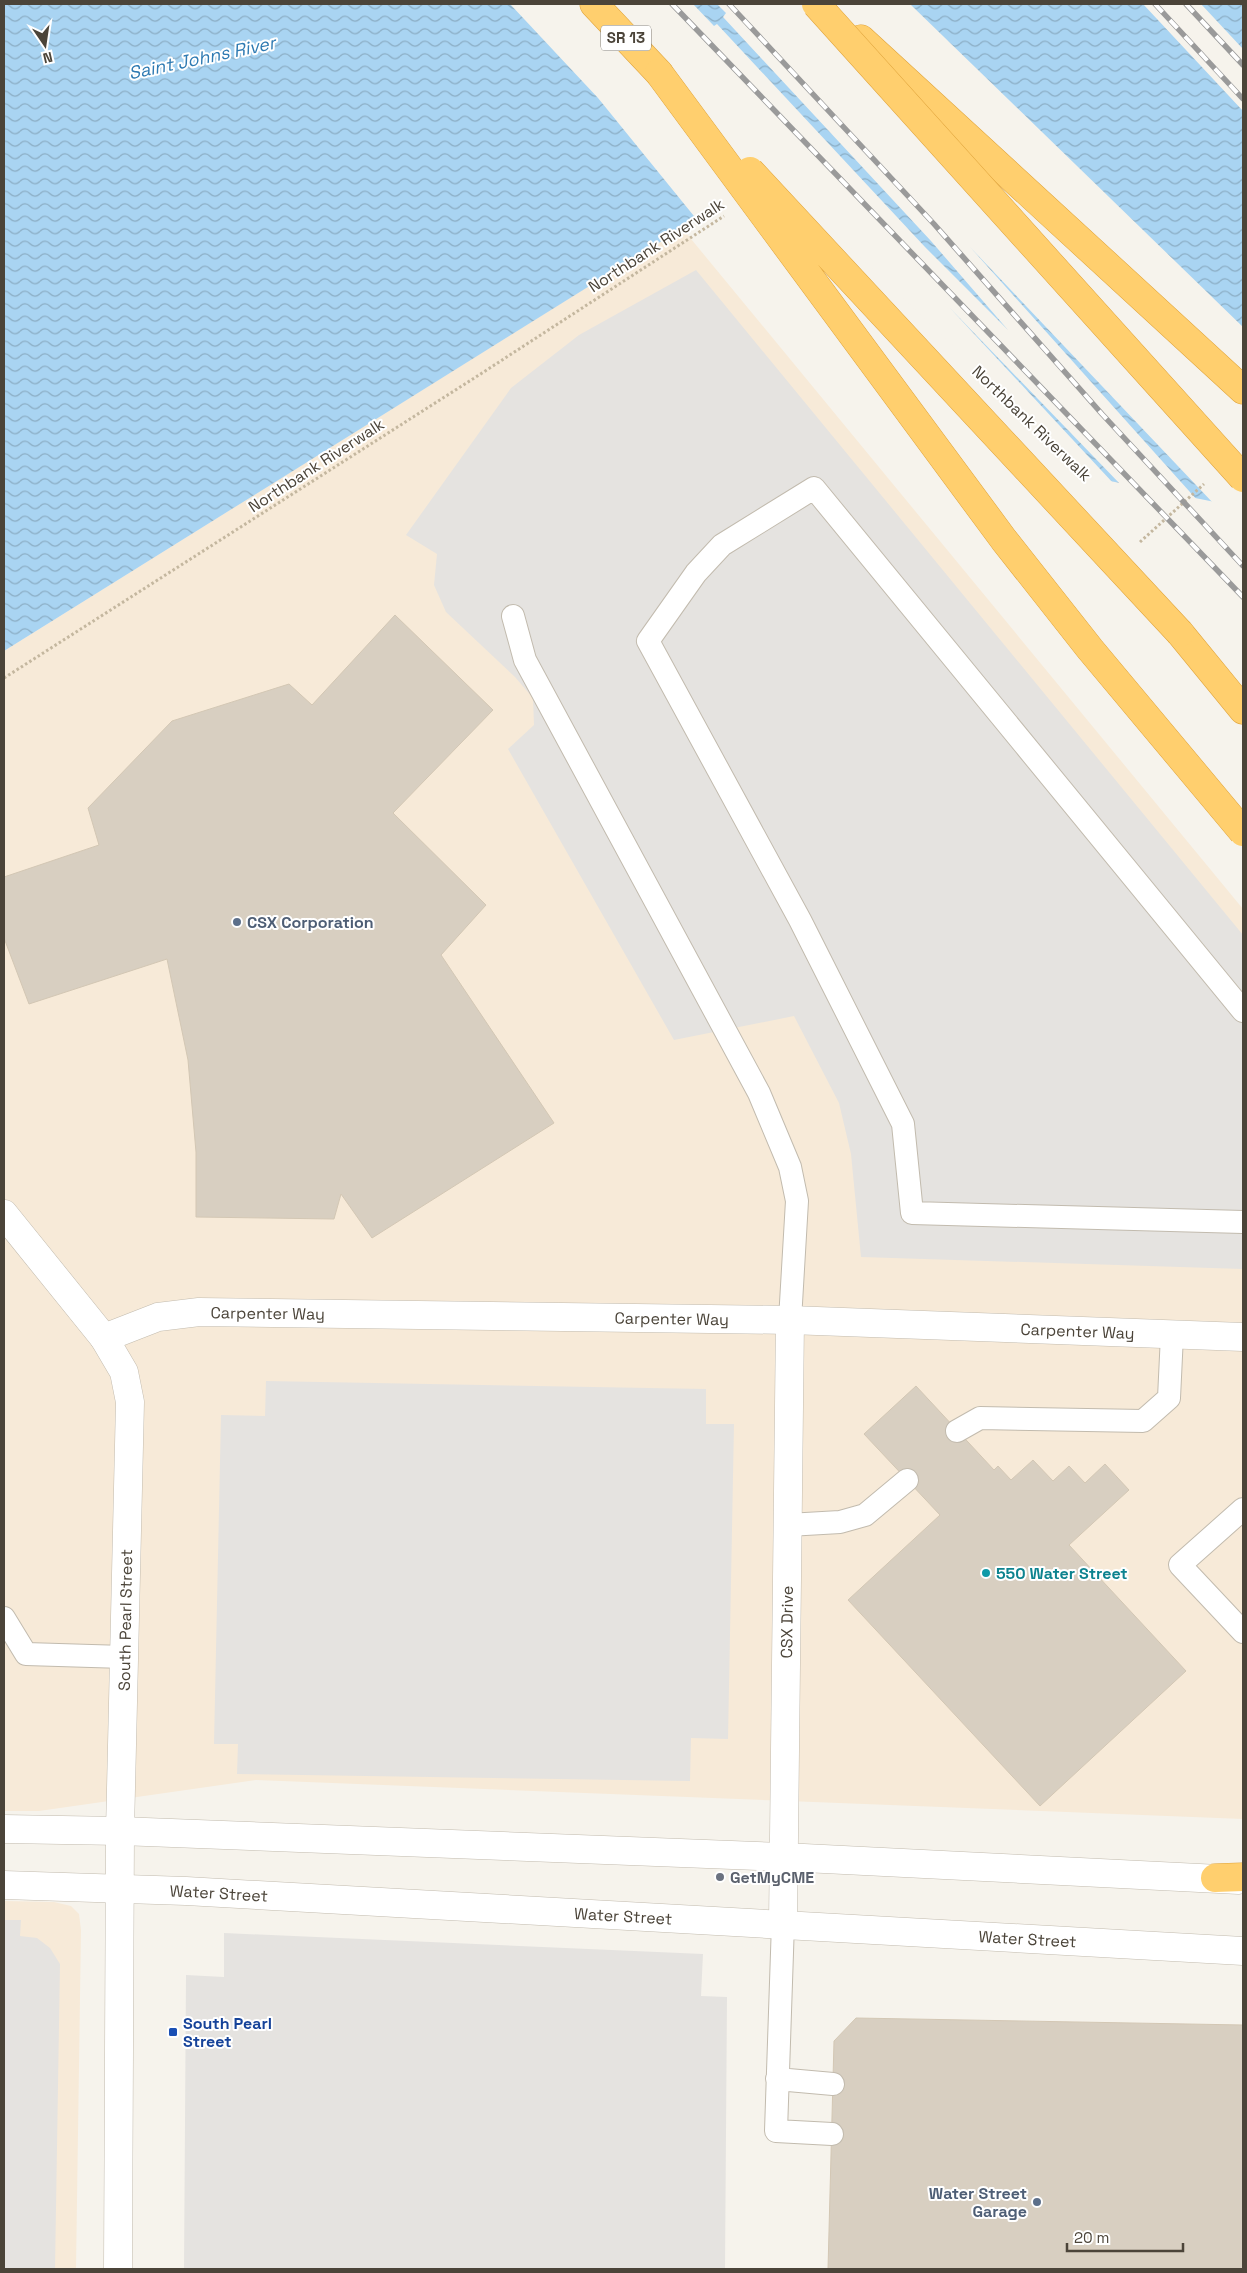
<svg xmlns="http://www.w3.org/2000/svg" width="1247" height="2273" font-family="'Space Grotesk',sans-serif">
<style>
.commercial{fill:#f7ead8}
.parking{fill:#e5e3e0}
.water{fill:url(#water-waves)}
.pier{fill:#f6f3ec}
.building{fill:#d8cfc1;stroke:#d3c7b4}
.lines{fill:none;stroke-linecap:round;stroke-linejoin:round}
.service-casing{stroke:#c2bbae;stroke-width:24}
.minor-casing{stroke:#c2bbae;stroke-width:29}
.tertiary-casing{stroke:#c2bbae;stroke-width:29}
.motorway-casing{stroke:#e0a43c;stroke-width:29}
.path{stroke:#c4b79f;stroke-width:3;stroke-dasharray:2.5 2.5;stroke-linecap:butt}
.service{stroke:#fff;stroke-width:22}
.minor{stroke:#fff;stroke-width:28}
.tertiary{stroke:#fff;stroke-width:28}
.motorway{stroke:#ffcf6e;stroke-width:28}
.rail-casing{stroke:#9a9a9a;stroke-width:5.5}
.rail{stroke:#fff;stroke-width:4;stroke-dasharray:11;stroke-linecap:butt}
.motorway-bridge-casing{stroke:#e0a43c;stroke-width:29;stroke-linecap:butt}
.motorway-bridge{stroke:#ffcf6e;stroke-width:28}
.service-dot{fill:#5c6f8a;stroke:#fff;stroke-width:2}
.culture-dot{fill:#0f9aa8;stroke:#fff;stroke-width:2}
.worship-dot{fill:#6b7280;stroke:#fff;stroke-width:2}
.transit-dot{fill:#1a4fb4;stroke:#fff;stroke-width:2}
.labels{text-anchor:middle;stroke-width:4;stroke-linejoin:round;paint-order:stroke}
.shield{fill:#fff;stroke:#817c74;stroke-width:1}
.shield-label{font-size:15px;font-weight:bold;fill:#4b4439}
.street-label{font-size:16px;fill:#4b4439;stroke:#fff}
.service-label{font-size:16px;font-weight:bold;fill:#4e5e75;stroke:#fff;text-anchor:start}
.culture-label{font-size:16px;font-weight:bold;fill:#0d838f;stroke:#fff;text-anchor:start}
.worship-label{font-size:16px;font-weight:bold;fill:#5b616d;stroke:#fff;text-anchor:start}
.transit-label{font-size:16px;font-weight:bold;fill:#164399;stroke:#fff;text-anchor:start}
.water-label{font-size:18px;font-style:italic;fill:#2e7ab2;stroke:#fff}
</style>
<defs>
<pattern id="water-waves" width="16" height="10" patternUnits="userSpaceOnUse" patternTransform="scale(1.25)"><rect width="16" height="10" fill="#a9d4f2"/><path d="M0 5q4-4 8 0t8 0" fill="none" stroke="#8caec5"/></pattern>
</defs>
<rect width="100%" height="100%" fill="#f6f3ec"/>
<path class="commercial" d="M 682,228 L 1243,909 L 1243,1819 L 256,1780 L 39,1811 L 4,1811 L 4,651 Z
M 4,1901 L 54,1902 L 71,1906 L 79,1914 L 81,1930 L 76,2269 L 4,2269 Z"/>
<path class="parking" d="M 696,270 L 1243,935 L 1243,1269 L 861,1257 L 851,1154 L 839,1103 L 794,1016 L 674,1040 L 508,749 L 534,725 L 533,698 L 515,677 L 446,612 L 434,585 L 437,554 L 406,535 L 511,388 L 579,335 Z
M 266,1381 L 706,1389 L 706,1424 L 734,1424 L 728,1739 L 691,1738 L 690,1781 L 237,1774 L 238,1744 L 214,1744 L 221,1415 L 265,1416 Z
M 4,1920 L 21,1920 L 20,1936 L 37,1938 L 50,1948 L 60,1964 L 55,2269 L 4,2269 Z
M 224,1933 L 703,1954 L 701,1996 L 727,1997 L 725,2269 L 184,2269 L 186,1975 L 224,1977 Z"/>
<path class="water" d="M 4,4 L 1243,4 L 1243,496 L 1220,503 L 1095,478 L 774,171 L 4,651 Z"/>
<path class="pier" d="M 510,4 L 693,4 L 714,26 L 717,24 L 925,247 L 1008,330 L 931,241 L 723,17 L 726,13 L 717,4 L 910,4 L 1243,327 L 1243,499 L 1220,505 L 1214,504 L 970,247 L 1198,501 L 1121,485 L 949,307 L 1114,484 L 1094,480 L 773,174 L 698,221 L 598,98 Z
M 1143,4 L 1201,4 L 1243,49 L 1243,111 Z"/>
<path class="building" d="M 395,615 L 493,710 L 393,813 L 486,905 L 441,955 L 554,1123 L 372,1238 L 341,1194 L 334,1219 L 196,1217 L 196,1152 L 188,1060 L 167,959 L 29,1004 L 4,938 L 4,877 L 99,845 L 88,808 L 172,721 L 289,684 L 312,705 Z
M 916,1386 L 994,1470 L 998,1466 L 1011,1480 L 1033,1460 L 1053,1481 L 1069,1466 L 1085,1483 L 1105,1464 L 1129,1490 L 1069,1545 L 1186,1671 L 1040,1806 L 848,1600 L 940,1515 L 864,1434 Z
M 856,2018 L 1243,2025 L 1243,2269 L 828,2269 L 834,2041 Z"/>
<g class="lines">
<defs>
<path id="service" d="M 513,616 L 525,660 L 759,1093 L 790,1167 L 797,1201 L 790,1320
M 1243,1011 L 814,488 L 722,545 L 696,573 L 648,641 L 800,920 L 903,1124 L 912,1213 L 1243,1222
M 957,1431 L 980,1418 L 1143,1421 L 1169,1398 L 1172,1335
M 1243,1509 L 1180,1565 L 1243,1632
M 788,1525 L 840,1522 L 865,1515 L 907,1480
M 4,1618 L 26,1654 L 124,1657
M 783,1923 L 776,2131 L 832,2134
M 777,2079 L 833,2084"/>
<g id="minor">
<path d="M 4,1214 L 104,1338 L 124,1372 L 130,1402 L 120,1831"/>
<path id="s1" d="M 104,1338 L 158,1317 L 199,1312 L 790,1320 L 1243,1337"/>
<path id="s2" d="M 783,1923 L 790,1320"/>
</g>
<g id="tertiary">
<path d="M 4,1829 L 120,1831 L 784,1857 L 1239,1880"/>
<path id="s3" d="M 4,1885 L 186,1891 L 1243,1951"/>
<path d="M 118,2269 L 120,1831"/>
</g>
<path id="motorway" d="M 594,4 L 659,73
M 861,39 L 1243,390
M 1180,633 L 1243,710
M 1215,1878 L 1243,1877"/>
</defs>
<use href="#service" class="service-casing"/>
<use href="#minor" class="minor-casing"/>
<use href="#tertiary" class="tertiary-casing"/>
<use href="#motorway" class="motorway-casing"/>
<path class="path" d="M 1140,542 L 1204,484
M 4,678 L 479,375 L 724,216"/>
<use href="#service" class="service"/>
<use href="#minor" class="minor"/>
<use href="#tertiary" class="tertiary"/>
<use href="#motorway" class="motorway"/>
<defs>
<path id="rail" d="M 672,4 L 1243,597
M 729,4 L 934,224 L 1102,414 L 1243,566
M 1155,4 L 1243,99
M 1186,4 L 1243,65"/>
</defs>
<use href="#rail" class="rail-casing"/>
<use href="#rail" class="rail"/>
<defs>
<path id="motorway-bridge" d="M 816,4 L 1243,478
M 659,73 L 1004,540 L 1090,649 L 1243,832
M 750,171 L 1180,633"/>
</defs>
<use href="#motorway-bridge" class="motorway-bridge-casing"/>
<use href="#motorway-bridge" class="motorway-bridge"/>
</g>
<g class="service-dot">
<circle cx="237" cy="922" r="5"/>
<circle cx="1037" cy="2202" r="5"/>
</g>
<circle class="culture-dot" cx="986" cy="1573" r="5"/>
<circle class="worship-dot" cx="720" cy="1877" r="5"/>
<rect class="transit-dot" x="168" y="2027" width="10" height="10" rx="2.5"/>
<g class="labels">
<rect class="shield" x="601" y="25.5" width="50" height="25" rx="4"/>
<g class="shield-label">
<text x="626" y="43">SR 13</text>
</g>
<g class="street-label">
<text transform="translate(656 245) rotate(-33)" y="6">Northbank Riverwalk</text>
<text transform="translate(1032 423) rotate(44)" y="6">Northbank Riverwalk</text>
<text transform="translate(316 465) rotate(-33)" y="6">Northbank Riverwalk</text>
<text dy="6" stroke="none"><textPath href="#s1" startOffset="168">Carpenter Way</textPath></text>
<text dy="6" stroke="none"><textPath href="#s1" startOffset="572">Carpenter Way</textPath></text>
<text dy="6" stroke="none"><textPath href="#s1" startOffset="978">Carpenter Way</textPath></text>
<text transform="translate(125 1620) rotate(-89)" y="6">South Pearl Street</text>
<text dy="6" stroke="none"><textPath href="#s2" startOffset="301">CSX Drive</textPath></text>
<text dy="6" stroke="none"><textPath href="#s3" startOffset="215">Water Street</textPath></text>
<text dy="6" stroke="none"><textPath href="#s3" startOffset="620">Water Street</textPath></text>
<text dy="6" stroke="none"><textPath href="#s3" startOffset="1025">Water Street</textPath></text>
</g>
<g class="service-label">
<text x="247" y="928">CSX Corporation</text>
<text x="1027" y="2199" text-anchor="end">Water Street<tspan x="1027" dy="18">Garage</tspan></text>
</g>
<g class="culture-label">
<text x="996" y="1579">550 Water Street</text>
</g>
<g class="worship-label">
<text x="730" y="1883">GetMyCME</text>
</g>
<g class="transit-label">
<text x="183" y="2029">South Pearl<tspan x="183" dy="18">Street</tspan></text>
</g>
<g class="water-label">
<text transform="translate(202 58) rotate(-12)" y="6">Saint Johns River</text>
</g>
</g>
<rect width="1247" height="2273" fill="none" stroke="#4b4439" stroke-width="10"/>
<g transform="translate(45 45) rotate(167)" stroke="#ffffff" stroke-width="4" paint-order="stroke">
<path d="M0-4L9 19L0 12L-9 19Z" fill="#4b4439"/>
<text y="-8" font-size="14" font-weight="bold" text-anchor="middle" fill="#4b4439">N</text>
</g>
<path d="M1067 2243v8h116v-8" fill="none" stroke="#4b4439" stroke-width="2.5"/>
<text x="1074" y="2243" font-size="15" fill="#4b4439" stroke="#ffffff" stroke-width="4" paint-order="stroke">20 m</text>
</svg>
